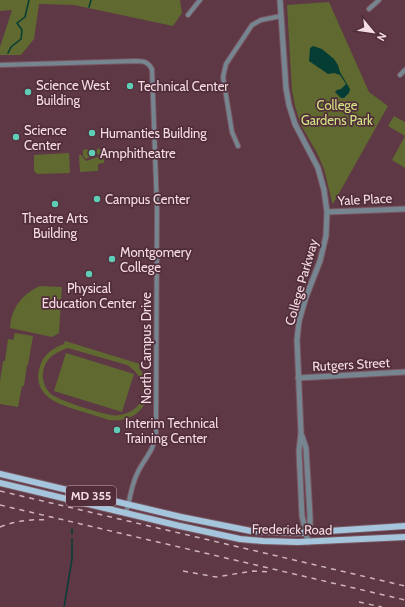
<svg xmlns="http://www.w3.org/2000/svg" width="405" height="607" font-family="Cabin,sans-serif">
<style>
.green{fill:#5f6930;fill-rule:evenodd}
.water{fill:#053d34}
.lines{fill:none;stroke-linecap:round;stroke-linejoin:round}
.stream{stroke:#053d34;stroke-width:1.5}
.minor-casing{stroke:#795662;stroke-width:6}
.tertiary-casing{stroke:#795662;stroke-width:7}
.primary-casing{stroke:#795662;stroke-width:8}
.minor{stroke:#768691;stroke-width:4}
.tertiary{stroke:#768691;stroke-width:5}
.primary{stroke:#a4c5db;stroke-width:6}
.rail{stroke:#d0b4bd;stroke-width:1.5;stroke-dasharray:5 5;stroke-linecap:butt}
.poi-dot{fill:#5eceb7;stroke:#522e3b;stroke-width:1.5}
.labels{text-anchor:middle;stroke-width:3.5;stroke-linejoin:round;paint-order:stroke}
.shield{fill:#522e3b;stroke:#c4a8b1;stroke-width:1}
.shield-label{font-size:12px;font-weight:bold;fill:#f5dde4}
.poi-label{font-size:13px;fill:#f5dde4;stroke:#522e3b;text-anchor:start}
.park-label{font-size:13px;fill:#d1e482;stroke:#522e3b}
.street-label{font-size:13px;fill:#f5dde4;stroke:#522e3b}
</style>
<rect width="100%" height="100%" fill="#5e3845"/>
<path class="green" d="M 0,0 L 180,0 L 182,13 L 173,26 L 74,5 L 39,4 L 34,39 L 21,55 L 0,55 L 0,47 L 12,10 L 0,11 Z
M 329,2 L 369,92 L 388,106 L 333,204 L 332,202 L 324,169 L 317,153 L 301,125 L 295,106 L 292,90 L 287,5 Z
M 394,116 L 405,122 L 405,168 L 392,160 L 405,136 L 388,126 Z
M 98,148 L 101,150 L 102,155 L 96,154 L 86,159 L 83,156 L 83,150 L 87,149 C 89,153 92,154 96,152 Z
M 69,153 L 70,173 L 37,174 L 34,171 L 34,155 Z
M 79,155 L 81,155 L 86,161 L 101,156 L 104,160 L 104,163 L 98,164 L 98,171 L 80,172 Z
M 40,286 L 62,287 L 59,333 L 52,337 L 10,328 C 11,308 22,294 40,286 Z
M 15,333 L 33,336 L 28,365 L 27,365 L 24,386 L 22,386 L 18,407 L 0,404 L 0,381 L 3,361 L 5,361 L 8,339 L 13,340 Z
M 65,341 L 140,364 L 139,368 C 159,394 142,424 109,420 C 100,417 90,414 80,411 C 58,404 31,396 40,366 C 44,354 53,348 64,344 ZM 68,348 L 127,365 C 148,377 149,408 124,414 C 120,415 115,416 112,415 C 102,414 57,400 51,394 C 45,389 42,380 43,372 C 45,358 56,352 68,348 Z
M 66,353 L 134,374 L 122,412 L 54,391 Z"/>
<path class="water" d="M 313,46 L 322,49 L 334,59 L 338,65 L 340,72 L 350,89 L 349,93 L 344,98 L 341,98 L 335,92 L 337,90 L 341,89 L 346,84 L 340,75 L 334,73 L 328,74 L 309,61 L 310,48 Z"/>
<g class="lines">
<path class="stream" d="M 89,7 L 91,0
M 8,53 L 11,47 L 21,39 L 22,30 L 17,23 L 25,17 L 29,0
M 72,529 L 72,534
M 64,607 L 72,559 L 72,539"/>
<defs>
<path id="minor" d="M 369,9 L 379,0
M 188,15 L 200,0
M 0,65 L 136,61 C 144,61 148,62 152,69 L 157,210 L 156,435 C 154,451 143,460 137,474 C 131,486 130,500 126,513
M 400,75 L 405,70
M 238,146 L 232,132 L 223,77 L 226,64 L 252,25 L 261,20 L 281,16"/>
<path id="tertiary" d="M 280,0 L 286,88 L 289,105 L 295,124 L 318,168 L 324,190 L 327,212 L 326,236 L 320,261 L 306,297 L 299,321 L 297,340 L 301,433 L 299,451 L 302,516 L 308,542
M 327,212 L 405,209
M 298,378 L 405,372
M 302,436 L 306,448 L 310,516 L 310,525 L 307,532"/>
<path id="primary" d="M 0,474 L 181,517 L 251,531 L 298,533 L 405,526
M 0,483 L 180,526 L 240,539 L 263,541 L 298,542 L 405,537"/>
</defs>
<use href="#minor" class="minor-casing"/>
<use href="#tertiary" class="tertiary-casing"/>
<use href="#primary" class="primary-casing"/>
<use href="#minor" class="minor"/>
<use href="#tertiary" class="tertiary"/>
<use href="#primary" class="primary"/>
<path class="rail" d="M 0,491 L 405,586
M 0,505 L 405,600
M 0,527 C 15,521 30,519 47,520
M 183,571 L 216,577 L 253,571 L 270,572
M 359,602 L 382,607"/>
</g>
<g class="poi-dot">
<circle cx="130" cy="86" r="4"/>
<circle cx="28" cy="92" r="4"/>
<circle cx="92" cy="133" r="4"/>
<circle cx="16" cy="137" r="4"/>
<circle cx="92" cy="153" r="4"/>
<circle cx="97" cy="199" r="4"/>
<circle cx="55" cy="204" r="4"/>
<circle cx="112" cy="259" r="4"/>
<circle cx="89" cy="274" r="4"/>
<circle cx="117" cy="430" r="4"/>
</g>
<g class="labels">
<rect class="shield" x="66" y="486" width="50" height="20" rx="3"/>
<g class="shield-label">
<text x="91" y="500">MD 355</text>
</g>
<g class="poi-label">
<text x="36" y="90">Science West<tspan x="36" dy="15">Building</tspan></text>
<text x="138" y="91">Technical Center</text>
<text x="24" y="135">Science<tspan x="24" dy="15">Center</tspan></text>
<text x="100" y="138">Humanties Building</text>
<text x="100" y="158">Amphitheatre</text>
<text x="105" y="204">Campus Center</text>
<text x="55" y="223" text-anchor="middle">Theatre Arts<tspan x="55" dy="15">Building</tspan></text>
<text x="120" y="257">Montgomery<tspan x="120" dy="15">College</tspan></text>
<text x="89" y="293" text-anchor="middle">Physical<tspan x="89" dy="15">Education Center</tspan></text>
<text x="125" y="428">Interim Technical<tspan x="125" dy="15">Training Center</tspan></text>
</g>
<g class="park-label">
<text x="337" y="110">College<tspan x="337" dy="15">Gardens Park</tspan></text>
</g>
<g class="street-label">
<text transform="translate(365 199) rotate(-3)" y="5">Yale Place</text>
<text transform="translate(301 282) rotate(-74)" y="5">College Parkway</text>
<text transform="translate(146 348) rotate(-90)" y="5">North Campus Drive</text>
<text transform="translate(351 364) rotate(-3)" y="5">Rutgers Street</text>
<text transform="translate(292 529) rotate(1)" y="5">Frederick Road</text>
</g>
</g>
<g transform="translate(373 32) rotate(119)" stroke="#522e3b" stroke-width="3" paint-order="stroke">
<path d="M0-3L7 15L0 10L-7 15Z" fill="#f5dde4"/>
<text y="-6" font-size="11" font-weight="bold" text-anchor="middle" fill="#f5dde4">N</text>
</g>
</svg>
